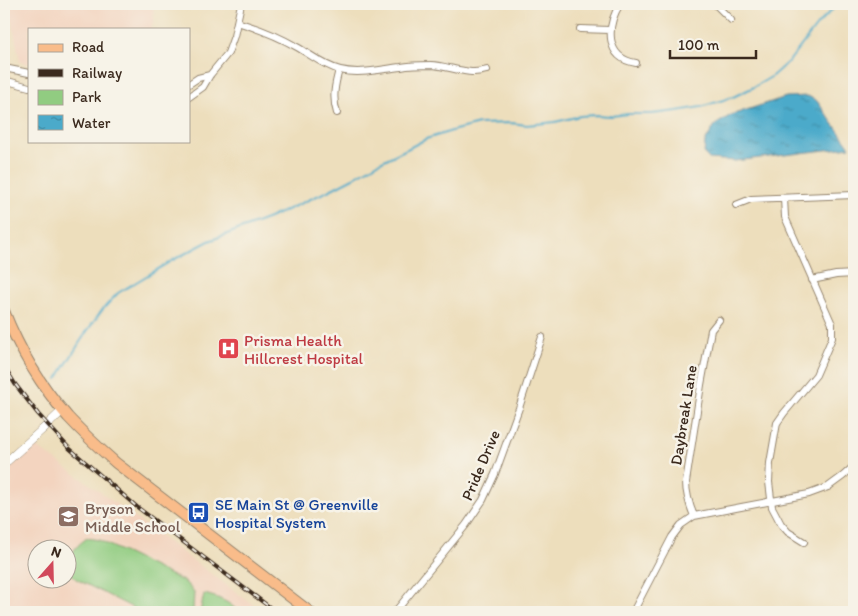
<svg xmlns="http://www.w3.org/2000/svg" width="858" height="616" font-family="Itim,sans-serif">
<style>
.built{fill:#f3d4bf;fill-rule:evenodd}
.green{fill:#91cc81;stroke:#667b50}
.water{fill:url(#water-ripples);stroke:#436a74}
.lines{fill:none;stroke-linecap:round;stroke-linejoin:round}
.stream{stroke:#4baaca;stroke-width:2}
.minor-casing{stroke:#94846d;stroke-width:8}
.tertiary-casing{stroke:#94846d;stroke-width:9}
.primary-casing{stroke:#94846d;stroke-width:12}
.minor{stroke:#fff;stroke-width:6}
.tertiary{stroke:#fff;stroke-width:8}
.primary{stroke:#f9bc8a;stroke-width:10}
.rail-casing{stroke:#3b2a1e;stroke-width:4}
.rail{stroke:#f7f3e8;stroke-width:2;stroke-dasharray:5.5;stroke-linecap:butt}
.labels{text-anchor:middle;stroke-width:5;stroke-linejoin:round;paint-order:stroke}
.health-label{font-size:16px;fill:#be3a42;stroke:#f7f3e8;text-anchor:start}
.street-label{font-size:16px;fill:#3b2a1e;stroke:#f7f3e8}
.transit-label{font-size:16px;fill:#164399;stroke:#f7f3e8;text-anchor:start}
.education-label{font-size:16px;fill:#785e54;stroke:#f7f3e8;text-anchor:start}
</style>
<defs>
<pattern id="water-ripples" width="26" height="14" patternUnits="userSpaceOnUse" patternTransform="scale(1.25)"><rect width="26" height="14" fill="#4baaca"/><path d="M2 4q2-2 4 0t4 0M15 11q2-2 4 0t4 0" fill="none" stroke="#408ba3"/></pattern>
</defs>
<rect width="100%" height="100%" fill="#f7f3e8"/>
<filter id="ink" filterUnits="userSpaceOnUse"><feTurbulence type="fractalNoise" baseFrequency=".02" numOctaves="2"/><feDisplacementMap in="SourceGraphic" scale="10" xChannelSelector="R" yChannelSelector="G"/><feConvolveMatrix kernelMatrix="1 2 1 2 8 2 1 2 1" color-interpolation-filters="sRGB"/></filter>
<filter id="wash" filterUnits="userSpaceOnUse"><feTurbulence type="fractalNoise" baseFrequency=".0096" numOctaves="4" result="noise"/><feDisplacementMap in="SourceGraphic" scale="20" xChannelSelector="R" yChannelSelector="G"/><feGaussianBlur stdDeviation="1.12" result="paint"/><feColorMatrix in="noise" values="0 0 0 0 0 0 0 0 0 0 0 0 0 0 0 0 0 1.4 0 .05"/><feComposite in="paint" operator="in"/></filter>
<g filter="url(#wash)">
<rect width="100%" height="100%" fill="#eddebc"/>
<path class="built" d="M 4,4 L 153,4 L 154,19 L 151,29 L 29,29 L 29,64 L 20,62 L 11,15 L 4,10 Z
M 34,445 L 92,486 L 263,612 L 4,612 L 4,473 ZM 38,548 L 68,548 L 68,578 L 38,578 Z"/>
<path class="green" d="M 87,538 L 99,540 L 185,582 L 194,592 L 193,611 L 192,612 L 141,612 L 76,579 L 71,574 C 70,554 71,550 87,538 Z
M 204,594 C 217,597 231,602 238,612 L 200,612 Z"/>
<path class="water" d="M 808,96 L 817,101 L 850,147 L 735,161 L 709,159 L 704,154 L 705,142 L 715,125 L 731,115 L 786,97 Z"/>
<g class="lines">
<path class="stream" d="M 57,379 L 85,334 L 103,309 L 118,293 L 173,260 L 209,241 L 269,218 L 293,207 L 328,191 L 353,178 L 378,163 L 409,148 L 426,139 L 455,130 L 479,124 L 511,123 L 527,125 L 555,122 L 580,116 L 594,115 L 611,116 L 628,114 L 652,114 L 677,111 L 701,107 L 733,97 L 754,87 L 771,77 L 790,60 L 818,24 L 838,4
M 4,478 L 8,472"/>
</g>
</g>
<g filter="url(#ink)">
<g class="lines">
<defs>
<path id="minor" d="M 620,4 C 607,25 604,58 636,63
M 715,4 L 731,20
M 237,22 C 257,28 278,36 297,47 C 311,55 324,66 340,70 C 360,75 381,69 401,67 C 411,65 421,65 431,65 C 450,66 468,76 487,70
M 580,29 L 610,30
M 4,68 L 29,73
M 4,80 L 29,87
M 189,84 L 198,78 L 210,75
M 189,97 L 203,87 L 210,75 L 228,53 L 234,36 L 241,4
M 337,113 C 332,98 335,84 339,70
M 784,198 L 785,217 L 832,324 L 832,338 L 816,375 L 784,413 L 777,423 L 770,463 L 769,482 L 772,507 L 781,524 L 788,532 L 804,542
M 736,205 L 751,199 L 854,195
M 812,280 L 836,275 L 854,274
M 694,516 C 689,504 686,494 686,482 L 701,385 L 711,330 L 719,320
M 395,612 L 466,525 L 483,500 L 495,474 L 519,408 L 542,337
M 633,612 L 672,537 L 681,525 L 694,516 L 809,494 L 828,487 L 843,476 L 854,466"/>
<path id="tertiary" d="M 4,464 L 44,428 L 63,410"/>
<path id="primary" d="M 4,311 C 19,349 41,386 68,417 C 83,433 99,448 116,463 L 310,612"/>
</defs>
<use href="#minor" class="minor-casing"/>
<use href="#tertiary" class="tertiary-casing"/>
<use href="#primary" class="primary-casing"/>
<use href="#minor" class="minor"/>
<use href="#tertiary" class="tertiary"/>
<use href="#primary" class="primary"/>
<defs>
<path id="rail" d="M 4,366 L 15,384 L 38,414 L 69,448 L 137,507 L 276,612"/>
</defs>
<use href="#rail" class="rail-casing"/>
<use href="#rail" class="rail"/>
</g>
</g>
<defs>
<symbol id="hospital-square" viewBox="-11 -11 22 22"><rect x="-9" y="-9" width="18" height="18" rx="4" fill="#e0444e" stroke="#f7f3e8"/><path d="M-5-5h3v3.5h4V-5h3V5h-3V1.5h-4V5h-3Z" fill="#fff"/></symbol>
<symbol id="bus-square" viewBox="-11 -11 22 22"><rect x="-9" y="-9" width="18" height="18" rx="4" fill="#1a4fb4" stroke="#f7f3e8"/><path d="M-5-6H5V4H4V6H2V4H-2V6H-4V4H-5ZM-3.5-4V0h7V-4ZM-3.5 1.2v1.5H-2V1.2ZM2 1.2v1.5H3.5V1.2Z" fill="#fff"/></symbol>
<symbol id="school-square" viewBox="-11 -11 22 22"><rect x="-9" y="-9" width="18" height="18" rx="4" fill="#8d6e63" stroke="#f7f3e8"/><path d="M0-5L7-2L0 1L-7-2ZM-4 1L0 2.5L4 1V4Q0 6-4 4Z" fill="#fff"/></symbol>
</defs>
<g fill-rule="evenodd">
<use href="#hospital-square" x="216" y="336" width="25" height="25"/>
<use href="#bus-square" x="186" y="500" width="25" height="25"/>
<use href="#school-square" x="56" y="504" width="25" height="25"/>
</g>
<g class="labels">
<g class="health-label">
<text x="244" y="346">Prisma Health<tspan x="244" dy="18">Hillcrest Hospital</tspan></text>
</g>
<g class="street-label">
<text transform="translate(683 415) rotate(-81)" y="6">Daybreak Lane</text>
<text transform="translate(480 465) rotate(-67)" y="6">Pride Drive</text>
</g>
<g class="transit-label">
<text x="215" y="510">SE Main St @ Greenville<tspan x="215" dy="18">Hospital System</tspan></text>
</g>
<g class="education-label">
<text x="85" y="514">Bryson<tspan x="85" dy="18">Middle School</tspan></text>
</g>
</g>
<rect width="858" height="616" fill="none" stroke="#f7f3e8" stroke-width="20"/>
<rect x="28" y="28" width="162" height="115" fill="#f7f3e8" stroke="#aca397"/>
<rect x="38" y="44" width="25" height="8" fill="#f9bc8a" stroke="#aca397"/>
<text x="72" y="52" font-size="15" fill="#3b2a1e">Road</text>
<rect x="38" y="69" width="25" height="8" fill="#3b2a1e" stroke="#aca397"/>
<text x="72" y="78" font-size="15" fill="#3b2a1e">Railway</text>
<rect x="38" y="90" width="25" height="15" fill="#91cc81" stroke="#aca397"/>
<text x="72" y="102" font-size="15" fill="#3b2a1e">Park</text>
<rect x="38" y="115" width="25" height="15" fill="url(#water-ripples)" stroke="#aca397"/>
<text x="72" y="128" font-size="15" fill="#3b2a1e">Water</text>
<g transform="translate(52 564) rotate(20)"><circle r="24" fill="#f7f3e8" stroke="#aca397"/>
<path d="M0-4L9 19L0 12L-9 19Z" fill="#d1495b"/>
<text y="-8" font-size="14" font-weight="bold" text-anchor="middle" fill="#3b2a1e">N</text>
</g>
<path d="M670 50v8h86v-8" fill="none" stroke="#3b2a1e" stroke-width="2.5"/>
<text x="678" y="50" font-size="15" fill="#3b2a1e" stroke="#f7f3e8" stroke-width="4" paint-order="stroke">100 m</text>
</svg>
